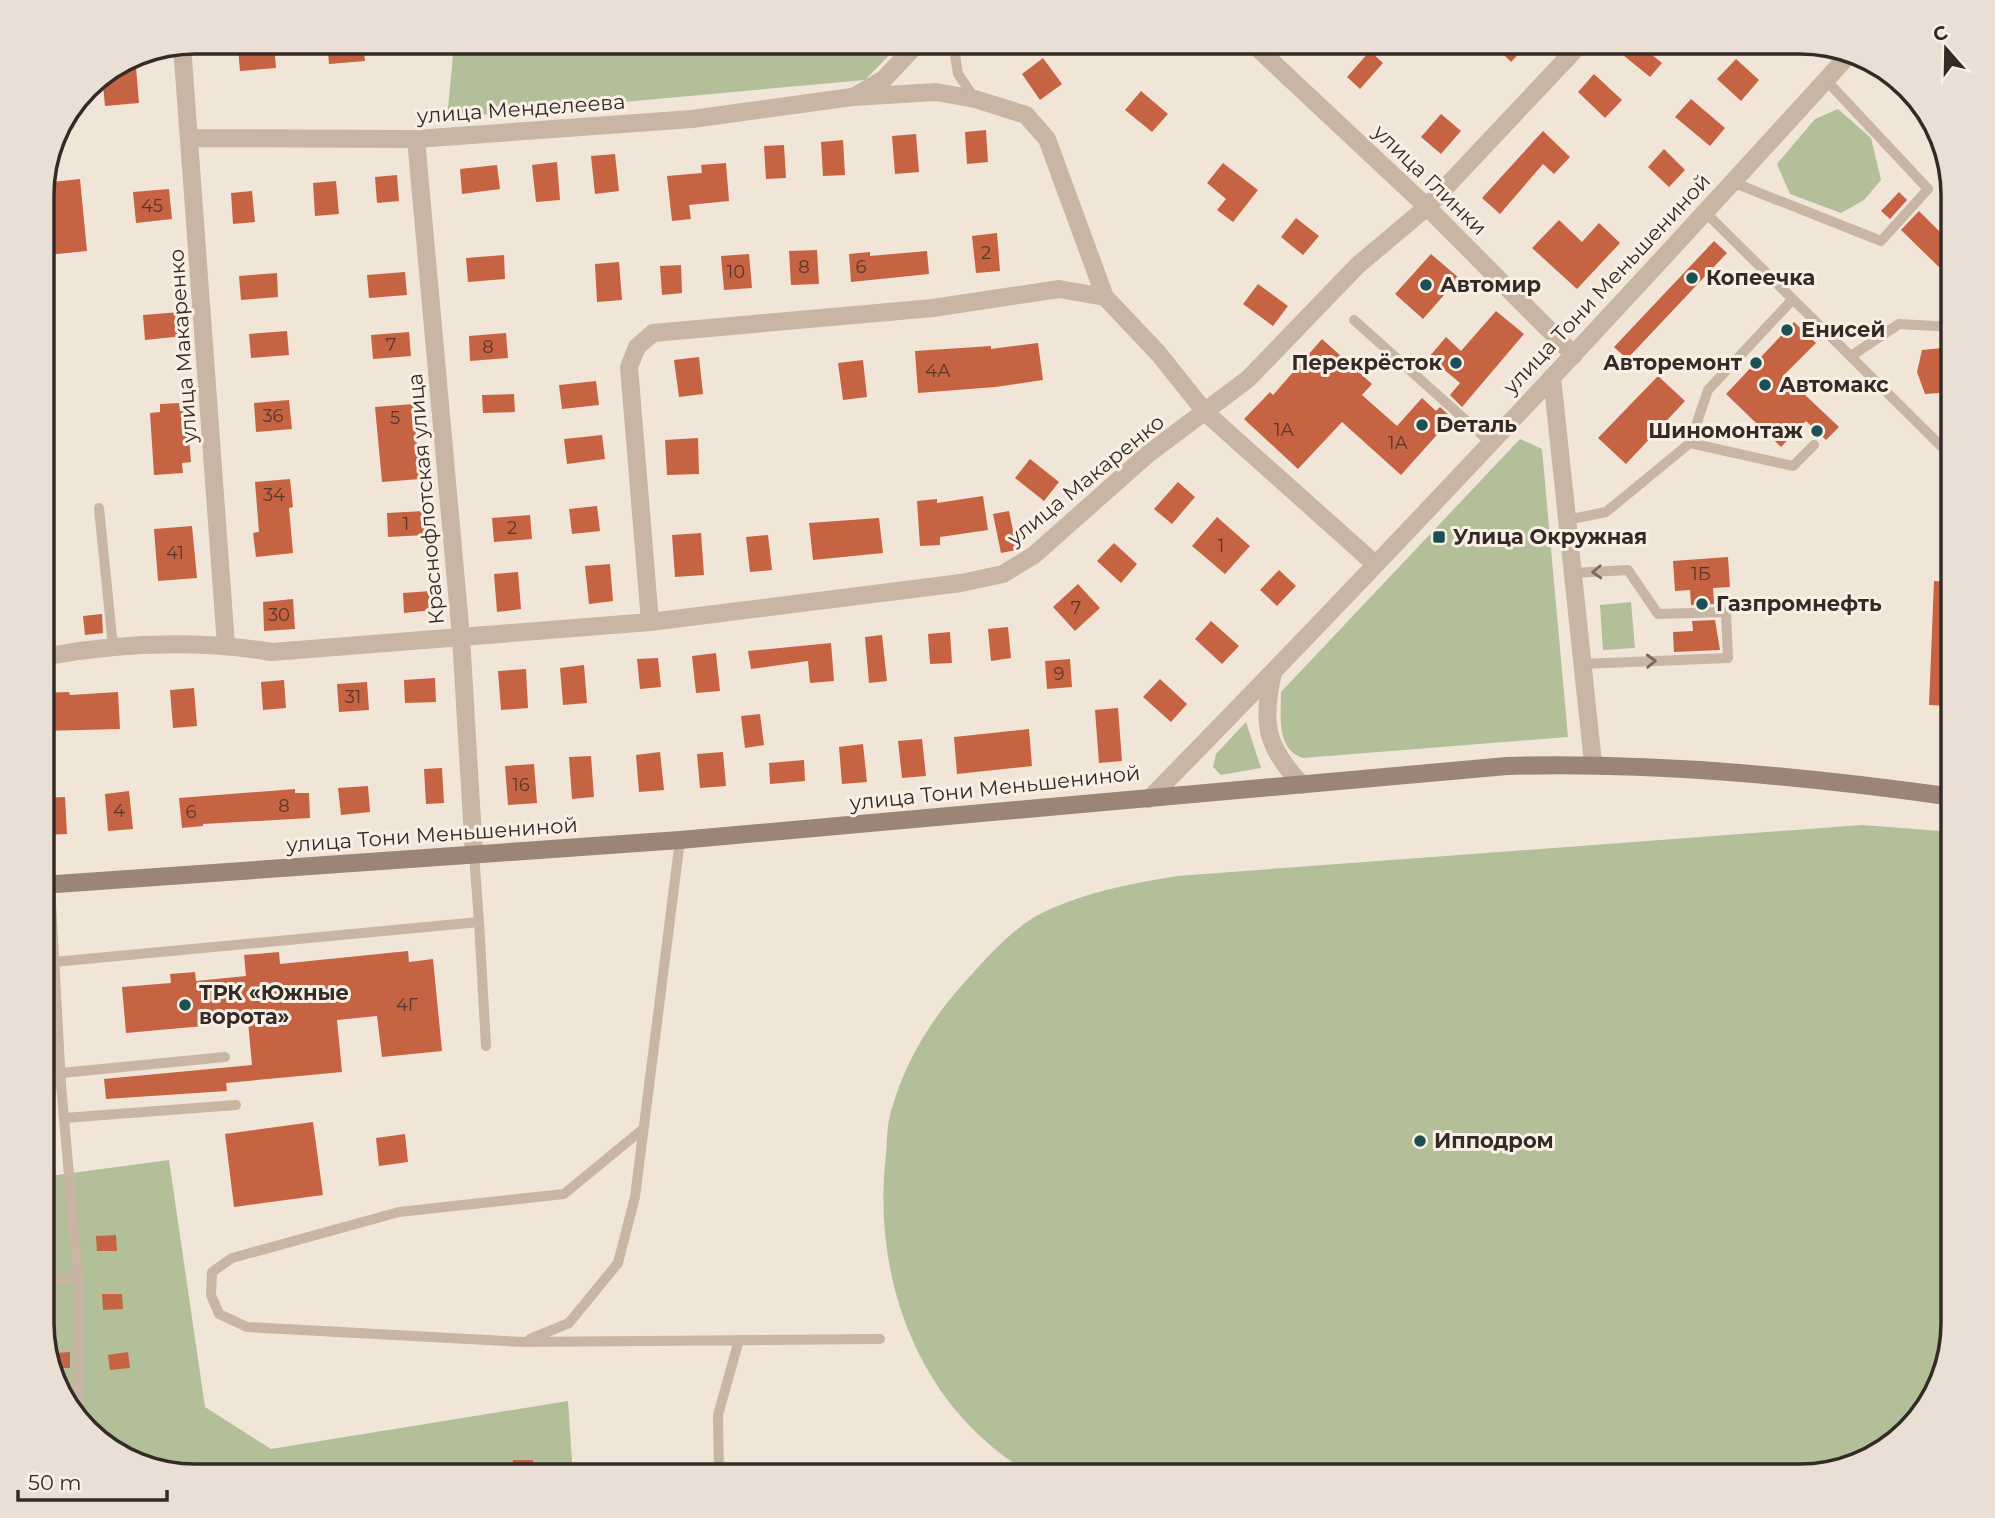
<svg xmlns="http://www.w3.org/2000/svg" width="1995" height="1518" font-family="Montserrat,sans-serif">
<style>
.green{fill:#b2bf98}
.building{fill:#c56342}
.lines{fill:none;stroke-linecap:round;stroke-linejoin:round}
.service{stroke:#c8b5a4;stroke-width:10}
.minor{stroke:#c8b5a4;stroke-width:18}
.tertiary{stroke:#c8b5a4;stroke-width:18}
.secondary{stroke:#9c8476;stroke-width:18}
.oneway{stroke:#77695f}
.poi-dot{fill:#1c5054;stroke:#f9efe4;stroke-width:2.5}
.labels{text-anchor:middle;stroke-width:6;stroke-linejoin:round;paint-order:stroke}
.number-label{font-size:18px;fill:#58382d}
.street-label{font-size:21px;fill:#342a26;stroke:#f9efe4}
.poi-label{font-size:21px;font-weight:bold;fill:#342a26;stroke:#f9efe4;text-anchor:start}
.rim{fill:none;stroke:#342a26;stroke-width:3.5}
</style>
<rect width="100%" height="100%" fill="#f1e5d8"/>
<path class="green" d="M 477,42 L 902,42 L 865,80 L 447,118 L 454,45 Z
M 1838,109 L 1871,138 L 1881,180 L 1864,200 L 1841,213 L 1790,194 L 1777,164 L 1815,119 Z
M 1520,439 L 1542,449 L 1568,737 L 1303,758 C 1276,749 1281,717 1281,692 Z
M 1631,602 L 1635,648 L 1603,650 L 1600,605 Z
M 1246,722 L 1261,768 L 1221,775 L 1213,767 L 1216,754 Z
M 1862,825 L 1953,832 L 1953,1323 L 1921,1416 L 1867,1460 L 1800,1476 L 1035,1476 C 920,1413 871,1279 886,1155 C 887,1140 887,1122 892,1108 C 907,1056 936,1012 973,973 C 991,953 1016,926 1040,914 C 1084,892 1130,884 1177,876 Z
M 169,1160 L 205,1407 L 271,1449 L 568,1401 L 573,1476 L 195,1476 L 102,1444 L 58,1391 L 42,1332 L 42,1177 Z"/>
<path class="building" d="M 327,42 L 363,42 L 365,61 L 329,64 Z
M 1491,42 L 1530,42 L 1511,62 Z
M 1607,42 L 1636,42 L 1662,63 L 1650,77 Z
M 274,44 L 276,68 L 240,71 L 238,48 Z
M 1370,51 L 1383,63 L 1360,89 L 1347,77 Z
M 135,55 L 139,103 L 105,106 L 102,75 Z
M 1043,58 L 1062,84 L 1040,100 L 1022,74 Z
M 1736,59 L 1759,80 L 1741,101 L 1717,79 Z
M 1594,74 L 1622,100 L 1605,118 L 1578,92 Z
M 1141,91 L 1168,114 L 1152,132 L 1125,110 Z
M 1691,99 L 1725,128 L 1710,146 L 1675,117 Z
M 1441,114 L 1461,131 L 1441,154 L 1421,137 Z
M 986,130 L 988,162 L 967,164 L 965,132 Z
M 1543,131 L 1570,157 L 1554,174 L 1543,164 L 1500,214 L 1482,198 Z
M 916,134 L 919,172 L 895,174 L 892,136 Z
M 843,140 L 845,175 L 823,176 L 821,142 Z
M 784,145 L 786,178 L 766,179 L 764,146 Z
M 1664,149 L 1685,170 L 1669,187 L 1648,167 Z
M 615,154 L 619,191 L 595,194 L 591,156 Z
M 557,162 L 560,200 L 536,202 L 532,165 Z
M 726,163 L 729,201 L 689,205 L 691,219 L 672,221 L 667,176 L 702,173 L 701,165 Z
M 1223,163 L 1258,190 L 1233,222 L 1217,210 L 1226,199 L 1207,183 Z
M 497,165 L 500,189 L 462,194 L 460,169 Z
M 397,175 L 399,201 L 377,203 L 375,177 Z
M 80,179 L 87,251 L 47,255 L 43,183 Z
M 336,181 L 339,214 L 315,216 L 313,183 Z
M 169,189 L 172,219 L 136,223 L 133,192 Z
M 252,191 L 255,222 L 233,224 L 231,193 Z
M 1899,192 L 1907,200 L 1890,219 L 1881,211 Z
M 1919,211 L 1953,245 L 1953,252 L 1939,267 L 1901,230 Z
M 1296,218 L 1319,236 L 1303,255 L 1281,237 Z
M 1559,220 L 1582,242 L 1599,223 L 1620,243 L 1577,289 L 1532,248 Z
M 997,233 L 1000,271 L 976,273 L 972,236 Z
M 1714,241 L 1727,253 L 1627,359 L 1614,347 Z
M 817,250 L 819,284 L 791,285 L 789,251 Z
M 927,251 L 929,274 L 851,282 L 849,254 L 870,252 L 870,256 Z
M 749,254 L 752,288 L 724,290 L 721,256 Z
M 1431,254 L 1459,278 L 1423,319 L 1395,294 Z
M 504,255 L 505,279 L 468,282 L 466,258 Z
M 619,262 L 622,300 L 597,302 L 595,264 Z
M 681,265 L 682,293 L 662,295 L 660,266 Z
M 405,272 L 407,295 L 369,298 L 367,275 Z
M 277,273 L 278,297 L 241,300 L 239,276 Z
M 1258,284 L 1288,306 L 1273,326 L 1243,304 Z
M 1496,311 L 1524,334 L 1462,407 L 1450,395 L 1460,383 L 1429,357 L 1446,337 L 1461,351 Z
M 180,312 L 183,336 L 145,340 L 143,315 Z
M 1794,322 L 1816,343 L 1784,375 L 1839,427 L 1826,440 L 1806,421 L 1781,447 L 1726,394 Z
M 287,331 L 289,355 L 251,358 L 249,334 Z
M 409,332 L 411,356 L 373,359 L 371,335 Z
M 506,333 L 508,358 L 470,361 L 469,336 Z
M 1322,339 L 1372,384 L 1362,395 L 1397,426 L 1422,398 L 1436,411 L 1440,407 L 1452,418 L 1401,475 L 1342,422 L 1298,469 L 1244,419 L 1270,392 L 1273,395 Z
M 1038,343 L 1043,380 L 995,387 L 918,393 L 915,351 L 991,346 L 991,349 Z
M 1953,347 L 1953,392 L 1925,394 L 1917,372 L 1922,350 Z
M 699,357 L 703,394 L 679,397 L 674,360 Z
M 863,360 L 867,397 L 843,400 L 838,363 Z
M 1658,376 L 1685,401 L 1626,464 L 1598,438 Z
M 596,381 L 599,405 L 562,409 L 559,385 Z
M 514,394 L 515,412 L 483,413 L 482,395 Z
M 289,400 L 292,429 L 256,432 L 254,403 Z
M 179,403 L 180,411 L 187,411 L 191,462 L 182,463 L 183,473 L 154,475 L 150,413 L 160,412 L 160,404 Z
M 413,404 L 420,479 L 382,482 L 375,407 Z
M 602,435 L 605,459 L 567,464 L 564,439 Z
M 698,438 L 699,474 L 667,475 L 665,440 Z
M 1030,459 L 1059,482 L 1044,501 L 1015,478 Z
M 290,479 L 293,507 L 289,508 L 293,553 L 256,557 L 253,533 L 259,532 L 255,482 Z
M 1178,482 L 1195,497 L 1172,524 L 1154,509 Z
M 983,496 L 988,530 L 940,537 L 940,545 L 920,546 L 917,501 L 937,499 L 937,503 Z
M 597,506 L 600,531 L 572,534 L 569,509 Z
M 424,511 L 426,535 L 388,537 L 387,513 Z
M 1009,511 L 1017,550 L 1001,553 L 993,514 Z
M 530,515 L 532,539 L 494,542 L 492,518 Z
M 1217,517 L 1250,546 L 1225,574 L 1192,546 Z
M 879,518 L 883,553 L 813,560 L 809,523 Z
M 192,526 L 197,578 L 158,581 L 154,529 Z
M 701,533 L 704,575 L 675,577 L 672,535 Z
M 768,535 L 772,570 L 750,572 L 746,537 Z
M 1114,543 L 1137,564 L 1121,583 L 1097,561 Z
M 1728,557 L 1730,587 L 1713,588 L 1714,604 L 1691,605 L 1690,590 L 1675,591 L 1673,561 Z
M 610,564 L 613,601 L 589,604 L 585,566 Z
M 1279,570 L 1296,586 L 1277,606 L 1260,590 Z
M 518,572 L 521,609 L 497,612 L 494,574 Z
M 1934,581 L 1953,582 L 1953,706 L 1929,705 Z
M 1078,584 L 1100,608 L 1075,631 L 1053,607 Z
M 431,591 L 433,610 L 404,613 L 403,593 Z
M 293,599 L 295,629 L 264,631 L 263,602 Z
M 102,614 L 103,633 L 85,635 L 83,616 Z
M 1715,620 L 1720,650 L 1674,652 L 1673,632 L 1693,631 L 1692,621 Z
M 1211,621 L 1239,646 L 1222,664 L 1195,639 Z
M 1008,627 L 1011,658 L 991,661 L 988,629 Z
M 950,632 L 952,663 L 930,664 L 928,634 Z
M 882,635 L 887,681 L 869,683 L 865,637 Z
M 831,643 L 834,681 L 810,683 L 808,661 L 751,669 L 748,651 Z
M 716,653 L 720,691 L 696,693 L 692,656 Z
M 658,658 L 661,687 L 640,689 L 637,659 Z
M 1070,659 L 1072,687 L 1047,689 L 1045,661 Z
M 584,665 L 587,703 L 563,705 L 560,668 Z
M 526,669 L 528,708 L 501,710 L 498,671 Z
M 435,678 L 436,702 L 405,703 L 404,680 Z
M 1160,679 L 1187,704 L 1171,722 L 1143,697 Z
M 284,680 L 286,708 L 263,710 L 261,682 Z
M 367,682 L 369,710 L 339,712 L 337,684 Z
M 194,688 L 197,726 L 173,728 L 170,690 Z
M 69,692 L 70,695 L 118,692 L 120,729 L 42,731 L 42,693 Z
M 1118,708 L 1122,761 L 1099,763 L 1095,710 Z
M 760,714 L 764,745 L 745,748 L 741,716 Z
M 1029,729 L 1032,766 L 957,774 L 954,737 Z
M 922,739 L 926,776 L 902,778 L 898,741 Z
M 863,744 L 867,782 L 842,784 L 839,747 Z
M 660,752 L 664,790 L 639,792 L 636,755 Z
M 723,752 L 726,786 L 700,788 L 697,754 Z
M 591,756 L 594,797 L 572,799 L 569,757 Z
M 804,760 L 805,781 L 770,784 L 769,763 Z
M 534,764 L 537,803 L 508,805 L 505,766 Z
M 442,768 L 444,803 L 426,804 L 424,769 Z
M 368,786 L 370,812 L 341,815 L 338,788 Z
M 295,789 L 295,793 L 309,793 L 310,818 L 203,824 L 203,826 L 182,828 L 179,798 Z
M 129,791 L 133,829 L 108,831 L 105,794 Z
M 65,797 L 67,834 L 42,835 L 42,798 Z
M 408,951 L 409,962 L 433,959 L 442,1051 L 382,1057 L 377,1016 L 337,1020 L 342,1072 L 226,1083 L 227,1091 L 106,1099 L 104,1079 L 252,1065 L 248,1022 L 126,1033 L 122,987 L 171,983 L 170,974 L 195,972 L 196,981 L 246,976 L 244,955 L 279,952 L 280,964 Z
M 313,1122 L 323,1195 L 234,1207 L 225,1134 Z
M 405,1134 L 408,1162 L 379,1166 L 376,1138 Z
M 116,1235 L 117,1251 L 97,1251 L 96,1236 Z
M 102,1294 L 122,1294 L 123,1309 L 103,1310 Z
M 70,1352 L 70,1368 L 57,1368 L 56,1353 Z
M 128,1352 L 130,1368 L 110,1370 L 108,1355 Z
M 513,1460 L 533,1460 L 533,1475 L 513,1476 Z"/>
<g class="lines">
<path class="service" d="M 953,42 L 958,74 L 975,99
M 1732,182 L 1881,241 L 1928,189 L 1826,80
M 1704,211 L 1953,458
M 1354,320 L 1490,442
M 1851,356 L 1899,324 L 1953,327
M 1690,443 L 1708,390 L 1793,299
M 99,508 L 113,647
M 1567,520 L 1606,512 L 1690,443 L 1793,466 L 1814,445
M 1573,573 L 1628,570 L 1658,614 L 1726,612 L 1728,658 L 1582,664
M 50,884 L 61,1084 L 78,1278 L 78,1416
M 479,922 L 486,1046
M 54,962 L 479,922 L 474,854
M 61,1073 L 225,1057
M 42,1085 L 61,1084
M 64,1118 L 236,1105
M 643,1129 L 564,1194 L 399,1212 L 232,1258 L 212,1272 L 211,1295 L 219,1314 L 247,1327 L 524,1342 L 880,1339
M 42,1280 L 78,1278
M 530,1339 L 569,1323 L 618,1263 L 635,1197 L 680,840
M 719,1476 L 718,1415 L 739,1340"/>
<path class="minor" d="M 1251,42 L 1427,207 L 1574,355
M 1562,42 L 1572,53 L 1582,42
M 182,45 L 226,645
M 855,96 L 884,79 L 919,42
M 191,138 L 416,139 L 692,119 L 852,97 L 936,92 L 975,99 L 1026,115 L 1047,139 L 1105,297 L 1158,353 L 1206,413 L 1375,564
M 416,139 L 461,637 L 474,854
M 650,622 L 629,367 L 637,347 L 653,333 L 933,308 L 1059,289 L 1105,297
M 42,657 C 117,643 197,640 272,652 L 650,622 L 961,583 L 1003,574 L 1034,555 L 1148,454 L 1248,379 L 1358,265 L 1427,207 L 1572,53"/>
<path class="tertiary" d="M 1552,377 L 1593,763
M 1273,673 C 1261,723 1266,747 1302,785
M 1149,799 C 1387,557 1618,309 1846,58"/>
<path class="secondary" d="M 42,885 L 680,840 L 1507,766 C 1656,762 1806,776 1953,797"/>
</g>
<defs><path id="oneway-chevron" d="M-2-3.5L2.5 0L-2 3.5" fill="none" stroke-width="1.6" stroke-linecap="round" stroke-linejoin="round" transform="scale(1.75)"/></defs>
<g class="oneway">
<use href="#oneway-chevron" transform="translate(1597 572) rotate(177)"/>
<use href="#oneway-chevron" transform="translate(1651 661) rotate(-2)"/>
</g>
<g class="poi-dot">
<circle cx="1692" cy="278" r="7"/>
<circle cx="1426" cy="285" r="7"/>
<circle cx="1787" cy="330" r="7"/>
<circle cx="1456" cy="363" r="7"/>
<circle cx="1756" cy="363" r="7"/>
<circle cx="1765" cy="385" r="7"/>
<circle cx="1422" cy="425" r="7"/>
<circle cx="1817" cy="431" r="7"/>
<rect x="1432" y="530" width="14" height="14" rx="3.5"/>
<circle cx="1702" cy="604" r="7"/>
<circle cx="185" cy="1005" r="7"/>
<circle cx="1420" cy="1141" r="7"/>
</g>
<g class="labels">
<g class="number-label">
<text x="152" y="212">45</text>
<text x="986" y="259">2</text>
<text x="804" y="273">8</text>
<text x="861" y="273">6</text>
<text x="736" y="278">10</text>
<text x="391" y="351">7</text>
<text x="488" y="353">8</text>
<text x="938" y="377">4А</text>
<text x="273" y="422">36</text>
<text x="395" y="424">5</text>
<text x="1284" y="436">1А</text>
<text x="1398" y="449">1А</text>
<text x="274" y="501">34</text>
<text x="406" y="530">1</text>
<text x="512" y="534">2</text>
<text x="1221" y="552">1</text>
<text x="175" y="559">41</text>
<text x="1701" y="580">1Б</text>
<text x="1076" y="614">7</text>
<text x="279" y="621">30</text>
<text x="1059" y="680">9</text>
<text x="353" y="703">31</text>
<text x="521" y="791">16</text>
<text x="284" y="812">8</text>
<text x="119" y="817">4</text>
<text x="191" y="818">6</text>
<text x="407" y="1011">4Г</text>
</g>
<g class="street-label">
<text transform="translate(521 109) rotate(-4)" y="7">улица Менделеева</text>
<text transform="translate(1430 180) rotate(44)" y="7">улица Глинки</text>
<text transform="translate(1607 284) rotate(-47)" y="7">улица Тони Меньшениной</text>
<text transform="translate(183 346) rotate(-94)" y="7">улица Макаренко</text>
<text transform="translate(1086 480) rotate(-39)" y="7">улица Макаренко</text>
<text transform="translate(426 499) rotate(-95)" y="7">Краснофлотская улица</text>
<text transform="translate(995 788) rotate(-6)" y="7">улица Тони Меньшениной</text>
<text transform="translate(432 835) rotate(-4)" y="7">улица Тони Меньшениной</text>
</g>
<g class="poi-label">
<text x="1706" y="285">Копеечка</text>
<text x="1440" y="292">Автомир</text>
<text x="1801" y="337">Енисей</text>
<text x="1442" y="370" text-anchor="end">Перекрёсток</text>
<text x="1742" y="370" text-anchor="end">Авторемонт</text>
<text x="1779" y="392">Автомакс</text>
<text x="1436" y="432">Dеталь</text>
<text x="1803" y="438" text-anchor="end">Шиномонтаж</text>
<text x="1453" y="544">Улица Окружная</text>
<text x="1716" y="611">Газпромнефть</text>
<text x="199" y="1000">ТРК «Южные<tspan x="199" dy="24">ворота»</tspan></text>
<text x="1434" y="1148">Ипподром</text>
</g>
</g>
<path d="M0 0H1995V1518H0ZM195 54H1800A141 141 0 0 1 1941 195V1323A141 141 0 0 1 1800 1464H195A141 141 0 0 1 54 1323V195A141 141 0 0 1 195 54Z" fill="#e9dfd5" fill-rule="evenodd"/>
<path class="rim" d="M195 54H1800A141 141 0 0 1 1941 195V1323A141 141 0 0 1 1800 1464H195A141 141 0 0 1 54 1323V195A141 141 0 0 1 195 54Z"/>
<g transform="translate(1946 49) rotate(340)" stroke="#f9efe4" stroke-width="5" paint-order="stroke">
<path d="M0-5L12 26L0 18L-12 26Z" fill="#342a26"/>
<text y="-10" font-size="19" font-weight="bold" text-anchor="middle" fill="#342a26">С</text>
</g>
<path d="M18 1490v10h149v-10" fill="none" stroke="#342a26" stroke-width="3.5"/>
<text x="28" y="1490" font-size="21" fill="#342a26" stroke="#f9efe4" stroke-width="5" paint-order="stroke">50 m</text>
</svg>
